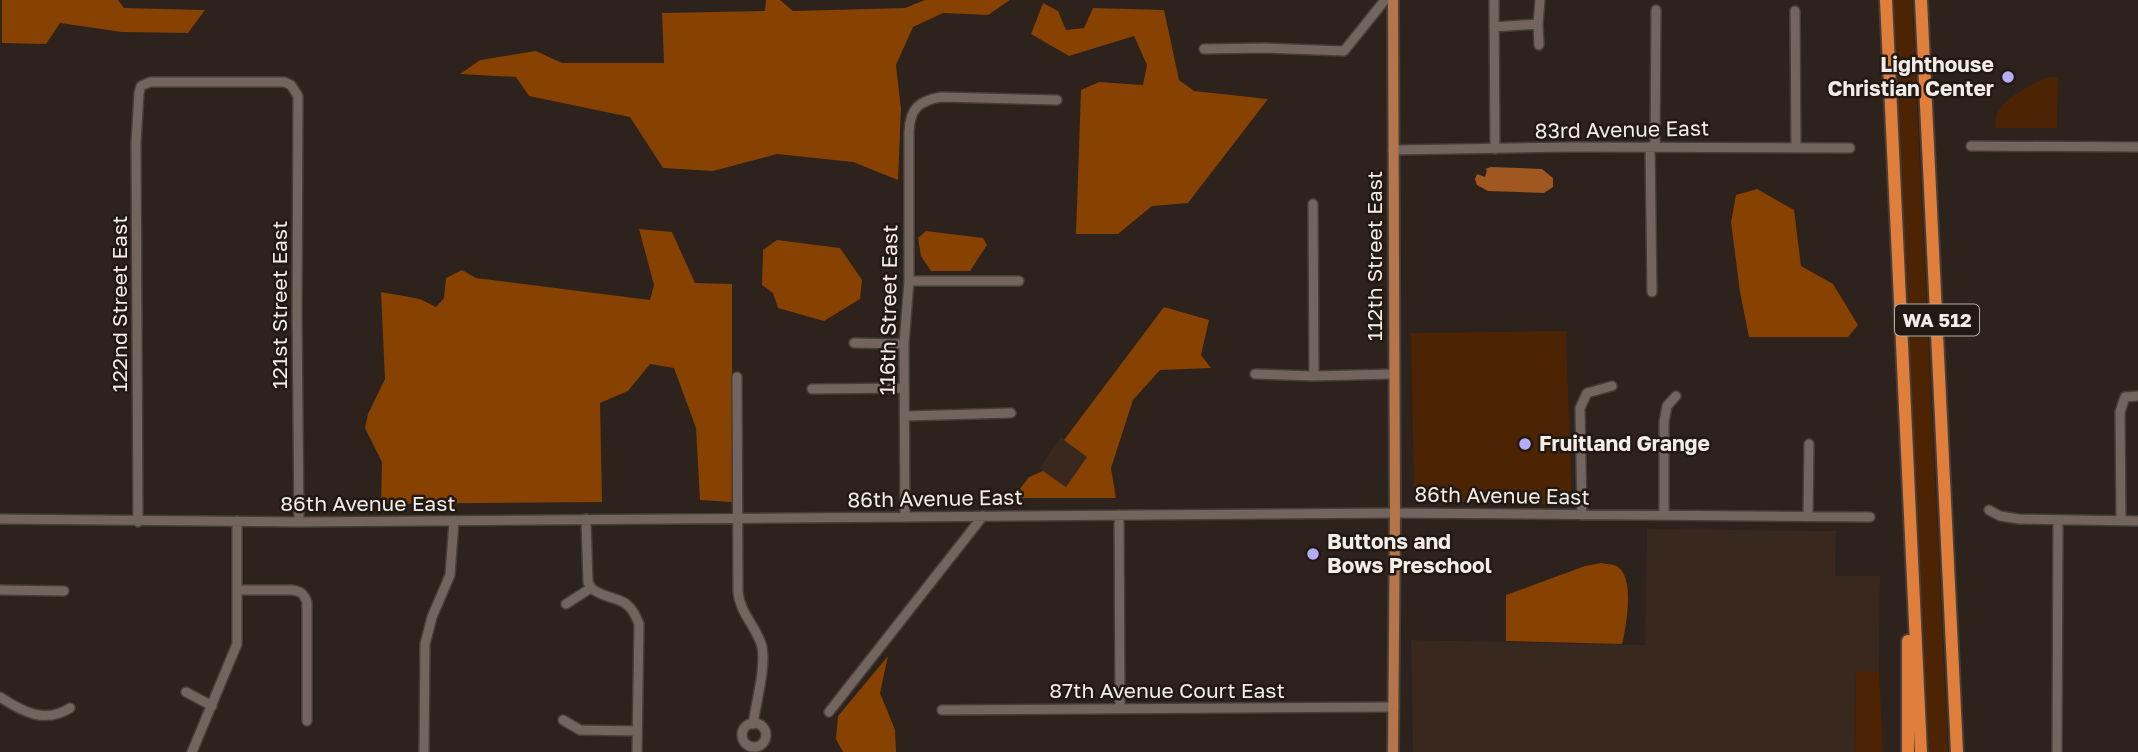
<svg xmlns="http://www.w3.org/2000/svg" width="2138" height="752" font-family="'Golos Text',sans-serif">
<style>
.built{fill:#38281e}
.green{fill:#4c2303}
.forest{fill:#874100}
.water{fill:#a05720}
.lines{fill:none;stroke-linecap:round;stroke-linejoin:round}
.minor-casing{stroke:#463c38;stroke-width:12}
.major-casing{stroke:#463c38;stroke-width:14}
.highway-casing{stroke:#463c38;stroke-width:16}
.minor{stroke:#71655d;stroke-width:9}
.major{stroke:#b37549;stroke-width:10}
.highway{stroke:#df7f3b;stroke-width:12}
.poi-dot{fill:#b4acf9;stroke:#231913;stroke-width:2.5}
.labels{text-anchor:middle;stroke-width:5;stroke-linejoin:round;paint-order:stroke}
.shield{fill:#231913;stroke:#b5ada7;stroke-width:2}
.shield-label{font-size:19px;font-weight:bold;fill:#f3ece7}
.poi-label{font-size:21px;font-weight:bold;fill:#f3ece7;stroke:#231913;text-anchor:start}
.street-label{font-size:21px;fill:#f3ece7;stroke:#231913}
</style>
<rect width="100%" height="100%" fill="#2d221c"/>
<path class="built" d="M 1061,437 L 1087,457 L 1066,487 L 1039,468 Z
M 1647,529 L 1836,531 L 1835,576 L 1880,576 L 1879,671 L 1856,671 L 1855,752 L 1413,752 L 1411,640 L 1645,645 Z"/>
<path class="green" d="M 1894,0 L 1912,0 L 1948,752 L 1929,752 Z
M 2049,77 L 2058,77 L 2057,128 L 1996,128 C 1989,104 2031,84 2049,77 Z
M 1566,331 L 1572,505 L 1422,501 L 1414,492 L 1411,333 Z
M 1856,671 L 1879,671 L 1883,752 L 1855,752 Z"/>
<path class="forest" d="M 2,0 L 118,0 L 124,8 L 205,10 L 188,33 L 122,32 L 60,23 L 46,44 L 2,43 Z
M 766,0 L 780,0 L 793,11 L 905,8 L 925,0 L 1010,0 L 988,15 L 943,13 L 913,27 L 896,65 L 901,109 L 898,180 L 853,162 L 777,154 L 713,171 L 663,168 L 630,117 L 529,96 L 516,77 L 460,74 L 480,60 L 536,51 L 562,63 L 664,63 L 662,13 L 765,11 Z
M 1043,3 L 1058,11 L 1066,30 L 1084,28 L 1093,8 L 1164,10 L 1179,80 L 1194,91 L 1268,99 L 1188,203 L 1152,206 L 1118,234 L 1076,234 L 1081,90 L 1099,82 L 1143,85 L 1147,65 L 1134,36 L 1069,56 L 1031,34 Z
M 1757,189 L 1794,210 L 1801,266 L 1833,284 L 1858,325 L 1848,337 L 1749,337 L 1740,292 L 1731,222 L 1736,195 Z
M 639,229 L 672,232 L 695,283 L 732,284 L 732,502 L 700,500 L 696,428 L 674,368 L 650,364 L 628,391 L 600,403 L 602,502 L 381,504 L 382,462 L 365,428 L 368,414 L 385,379 L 381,292 L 420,299 L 436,307 L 444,298 L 446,278 L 462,270 L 476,278 L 650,300 L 654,285 Z
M 926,231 L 983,238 L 987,245 L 970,271 L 931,271 L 921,256 L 918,238 Z
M 777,240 L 840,248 L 862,280 L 860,299 L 824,321 L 778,308 L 773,293 L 762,285 L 763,250 Z
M 1164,307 L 1209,320 L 1201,355 L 1211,368 L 1160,370 L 1133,400 L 1111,468 L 1116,498 L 1013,498 L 1029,477 L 1043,471 L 1066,487 L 1087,457 L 1064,440 Z
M 1601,563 C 1606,564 1614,564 1618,567 C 1635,578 1626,628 1622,644 L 1506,641 L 1506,595 L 1585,566 Z
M 888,656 L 880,693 L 895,730 L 896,752 L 843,752 L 836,739 L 838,716 Z"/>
<path class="water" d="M 1491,167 L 1542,169 L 1553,178 L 1553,187 L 1544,193 L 1488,191 L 1477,185 L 1475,179 L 1477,174 L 1485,177 L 1487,170 L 1485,169 Z"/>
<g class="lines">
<defs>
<path id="minor" d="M 1494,0 L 1495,149
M 1795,11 L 1796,148
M 1538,24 L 1540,0
M 1494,27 L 1538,24 L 1539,45
M 1204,49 L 1265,48 L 1344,51 L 1385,0
M 1971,146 L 2138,147
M 1650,147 L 1652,292
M 1655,147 L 1656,10
M 1393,150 L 1573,147 L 1850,148
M 1313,204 L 1314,376
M 909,281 L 1019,281
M 854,343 L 904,344
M 1255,374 L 1314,376 L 1394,374
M 737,377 L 738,592 C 740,614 757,627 762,647 C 766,667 756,703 753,724
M 812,389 L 904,388
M 905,416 L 1011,413
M 1989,510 L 2000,516 L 2019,519 L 2138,521
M 1119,515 L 1120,709
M 1582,515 L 1580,408 L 1587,393 L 1612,386
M 1664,515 L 1664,422 L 1667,406 L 1676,396
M 1808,516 L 1809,444
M 905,517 L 904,344 L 909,281 L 909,132 C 910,109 918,101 941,97 L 1057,100
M 0,519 L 299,522 L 1395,513 L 1870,517
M 586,519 L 588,582 L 591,588
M 2121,521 L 2120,412 L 2125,397 L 2138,396
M 138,522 L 136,143 L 139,93 L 141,86 L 150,82 L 284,82 L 291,85 L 298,96 L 297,315 L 299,522
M 591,588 C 611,604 627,591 639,624 L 637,752
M 0,590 L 64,591
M 237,590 L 292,590 C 301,591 304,594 307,602 L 307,721
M 566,604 L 591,588
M 186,692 L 212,706
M 0,697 C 23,712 45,724 70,708
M 942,710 L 1394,707
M 829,712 L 983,516
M 563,720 L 580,730 L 637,731
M742 735a12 12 0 1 1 24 0a12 12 0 1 1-24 0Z
M 192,752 L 237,644 L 237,521
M 424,752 L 425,644 L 432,617 L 450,575 L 454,521
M 2057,752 L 2058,521"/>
<path id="major" d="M 1393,0 L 1395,513 L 1393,752"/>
<path id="highway" d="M 1886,0 L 1921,752
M 1921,0 L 1957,752
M 1908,752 L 1908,641"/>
</defs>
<use href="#minor" class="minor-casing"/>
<use href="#major" class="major-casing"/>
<use href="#highway" class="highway-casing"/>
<use href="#minor" class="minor"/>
<use href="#major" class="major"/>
<use href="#highway" class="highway"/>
</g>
<g class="poi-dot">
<circle cx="2008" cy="77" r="7"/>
<circle cx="1525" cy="444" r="7"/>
<circle cx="1313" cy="554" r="7"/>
</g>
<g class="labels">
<rect class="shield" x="1895" y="304.5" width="84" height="31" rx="5"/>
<g class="shield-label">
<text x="1937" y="327">WA 512</text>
</g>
<g class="poi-label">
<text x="1994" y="72" text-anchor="end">Lighthouse<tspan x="1994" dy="24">Christian Center</tspan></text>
<text x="1539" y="451">Fruitland Grange</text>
<text x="1327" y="549">Buttons and<tspan x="1327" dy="24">Bows Preschool</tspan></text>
</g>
<g class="street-label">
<text transform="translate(1622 130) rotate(-1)" y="7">83rd Avenue East</text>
<text transform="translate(1375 256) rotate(-90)" y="7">112th Street East</text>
<text transform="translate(120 304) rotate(-90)" y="7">122nd Street East</text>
<text transform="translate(280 305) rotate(-90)" y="7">121st Street East</text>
<text transform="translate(889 310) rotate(-89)" y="7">116th Street East</text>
<text transform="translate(1502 496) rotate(1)" y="7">86th Avenue East</text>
<text transform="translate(935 499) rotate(-1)" y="7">86th Avenue East</text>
<text x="368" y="511">86th Avenue East</text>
<text x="1167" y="698">87th Avenue Court East</text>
</g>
</g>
</svg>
